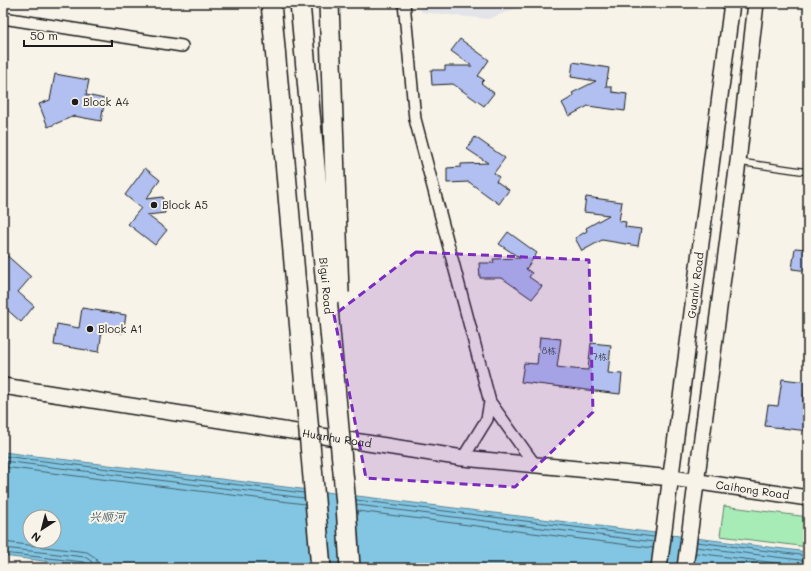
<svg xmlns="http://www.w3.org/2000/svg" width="811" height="571" font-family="Mali,'LXGW WenKai TC',sans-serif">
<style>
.built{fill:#e2e4ea}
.green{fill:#a7ecb7;stroke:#62846a}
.water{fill:#82c6e3;stroke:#598293;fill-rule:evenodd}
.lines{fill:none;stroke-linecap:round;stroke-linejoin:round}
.shore{stroke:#45606c;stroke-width:1}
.building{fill:#b1c0f0;stroke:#1c1c1c}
.lane-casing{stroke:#1c1c1c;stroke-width:8}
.street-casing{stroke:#1c1c1c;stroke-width:14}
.secondary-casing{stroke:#1c1c1c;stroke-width:18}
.lane{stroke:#f7f3e8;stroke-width:5.5}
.street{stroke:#f7f3e8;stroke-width:11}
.secondary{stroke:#f7f3e8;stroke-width:15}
.highway-bridge-casing{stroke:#1c1c1c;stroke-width:22;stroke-linecap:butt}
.highway-bridge{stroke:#f7f3e8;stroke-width:19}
.marked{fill:#7b2cbf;fill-opacity:0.2;stroke:#7b2cbf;stroke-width:3;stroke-dasharray:8 5;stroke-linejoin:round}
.poi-dot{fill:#1c1c1c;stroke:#f7f3e8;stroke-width:1.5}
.labels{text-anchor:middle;stroke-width:4;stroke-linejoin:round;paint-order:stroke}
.number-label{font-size:9px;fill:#414551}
.poi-label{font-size:11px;fill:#1c1c1c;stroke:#f7f3e8;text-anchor:start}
.street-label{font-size:11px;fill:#1c1c1c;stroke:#f7f3e8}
.water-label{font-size:12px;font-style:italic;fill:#405862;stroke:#f7f3e8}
</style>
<rect width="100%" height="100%" fill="#f7f3e8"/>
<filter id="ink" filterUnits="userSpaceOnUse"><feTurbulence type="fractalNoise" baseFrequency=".025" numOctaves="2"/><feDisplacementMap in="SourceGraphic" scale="8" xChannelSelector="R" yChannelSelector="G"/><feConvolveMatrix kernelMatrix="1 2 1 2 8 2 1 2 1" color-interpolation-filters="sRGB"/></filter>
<g filter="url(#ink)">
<path class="built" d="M 420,3 L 530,3 L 488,19 L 421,12 Z"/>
<path class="green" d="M 724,506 L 808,517 L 808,547 L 720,536 Z"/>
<path class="water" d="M 3,452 L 808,552 L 808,568 L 100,568 L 3,556 ZM 30,517 L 54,517 L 54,541 L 30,541 Z"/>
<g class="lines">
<path class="shore" d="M 3,456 L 304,493
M 3,461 L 304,498
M 3,467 L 305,504
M 356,500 L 654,537
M 357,505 L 654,542
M 357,511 L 653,548
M 3,542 L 87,552 L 96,558 L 99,568
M 697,542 L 808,556
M 696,547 L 808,561
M 3,548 L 85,557 L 91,561 L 93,568
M 3,553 L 84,562 L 87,564 L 88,568
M 696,553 L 808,567"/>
</g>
<path class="building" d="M 460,39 L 489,60 L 478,76 L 484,80 L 481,83 L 494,93 L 484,106 L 453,84 L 432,85 L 431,70 L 445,70 L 445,66 L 472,66 L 451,51 Z
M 573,62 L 609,68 L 606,87 L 612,87 L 612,92 L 627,94 L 625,111 L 588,106 L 569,116 L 562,103 L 574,96 L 572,93 L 596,81 L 571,77 Z
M 55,74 L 89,80 L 86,95 L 105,99 L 101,121 L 74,116 L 48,127 L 39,104 L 50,100 Z
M 475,137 L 505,158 L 494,173 L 499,177 L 496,181 L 509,190 L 499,204 L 469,182 L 447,183 L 447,168 L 461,167 L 461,164 L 488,163 L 467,149 Z
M 145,168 L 160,180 L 146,199 L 163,197 L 165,213 L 147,215 L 167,230 L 155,245 L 128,224 L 141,208 L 125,195 Z
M 586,197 L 622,202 L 619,221 L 626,222 L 625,227 L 641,229 L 638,246 L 602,240 L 582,251 L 575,238 L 587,231 L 586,228 L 609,215 L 584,212 Z
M 508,232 L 537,253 L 526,269 L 532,273 L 529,277 L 542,286 L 532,299 L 502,278 L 480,278 L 479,263 L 494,263 L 493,259 L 520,258 L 499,244 Z
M 795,248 L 808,249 L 808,271 L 792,269 Z
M 3,252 L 31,277 L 18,292 L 34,306 L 21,322 L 3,306 Z
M 82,308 L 126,315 L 123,333 L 102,330 L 99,352 L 54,345 L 57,324 L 79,328 Z
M 540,337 L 561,339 L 557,367 L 573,369 L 588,370 L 591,343 L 611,345 L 608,373 L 622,374 L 620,394 L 521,382 L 524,363 L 537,364 Z
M 782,379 L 806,382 L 803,403 L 808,403 L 808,431 L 765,426 L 768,405 L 778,406 Z"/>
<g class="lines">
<defs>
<path id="lane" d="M 739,162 L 808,172"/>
<path id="street" d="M 404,3 L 415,119 L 490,402 L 535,465
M 3,18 L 182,46
M 463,458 L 487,419 L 490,402"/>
<g id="secondary">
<path id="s1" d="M 3,386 L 463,458 L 672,478 L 808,498"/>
<path id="s2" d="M 659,568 L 732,3"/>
<path d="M 685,568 L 738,162 L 756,3"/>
</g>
</defs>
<use href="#lane" class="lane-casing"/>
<use href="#street" class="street-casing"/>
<use href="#secondary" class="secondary-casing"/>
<use href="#lane" class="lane"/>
<use href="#street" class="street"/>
<use href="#secondary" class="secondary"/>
<defs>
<g id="highway-bridge">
<path d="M 271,3 L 321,568"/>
<path id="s3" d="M 300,3 L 346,505 L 350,568"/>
<path d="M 329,3 L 339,293"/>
</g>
</defs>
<use href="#highway-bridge" class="highway-bridge-casing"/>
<use href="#highway-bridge" class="highway-bridge"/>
</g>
</g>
<path class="marked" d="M 416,252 L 589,260 L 593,412 L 515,487 L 366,478 L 334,315 Z"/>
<g class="poi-dot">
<circle cx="75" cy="102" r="4"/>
<circle cx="154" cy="205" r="4"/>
<circle cx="90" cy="329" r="4"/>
</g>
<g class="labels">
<g class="number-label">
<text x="549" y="354">8栋</text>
<text x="600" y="360">7栋</text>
</g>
<g class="poi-label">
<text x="83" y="106">Block A4</text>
<text x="162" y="209">Block A5</text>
<text x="98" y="333">Block A1</text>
</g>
<g class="street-label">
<text dy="4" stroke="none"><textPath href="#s3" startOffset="284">Bigui Road</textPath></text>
<text dy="4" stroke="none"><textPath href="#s2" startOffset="285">Guanlv Road</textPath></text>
<text dy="4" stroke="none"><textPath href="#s1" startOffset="338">Huanhu Road</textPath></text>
<text dy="4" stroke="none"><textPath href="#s1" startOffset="757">Caihong Road</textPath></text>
</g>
<g class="water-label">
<text x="107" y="521">兴顺河</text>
</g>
</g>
<rect width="811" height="571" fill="none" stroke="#f7f3e8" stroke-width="16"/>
<rect x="8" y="8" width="795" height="555" fill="none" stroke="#1c1c1c" stroke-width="1.5" filter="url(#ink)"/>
<g transform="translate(42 529) rotate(216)"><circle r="19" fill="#f7f3e8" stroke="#9f9d96"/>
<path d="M0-3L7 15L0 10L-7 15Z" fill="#1c1c1c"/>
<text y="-6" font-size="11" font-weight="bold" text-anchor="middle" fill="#1c1c1c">N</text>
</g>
<path d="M24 40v6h88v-6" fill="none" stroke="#1c1c1c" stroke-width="2"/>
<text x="30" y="40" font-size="12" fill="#1c1c1c" stroke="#f7f3e8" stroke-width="3" paint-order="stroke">50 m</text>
</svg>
